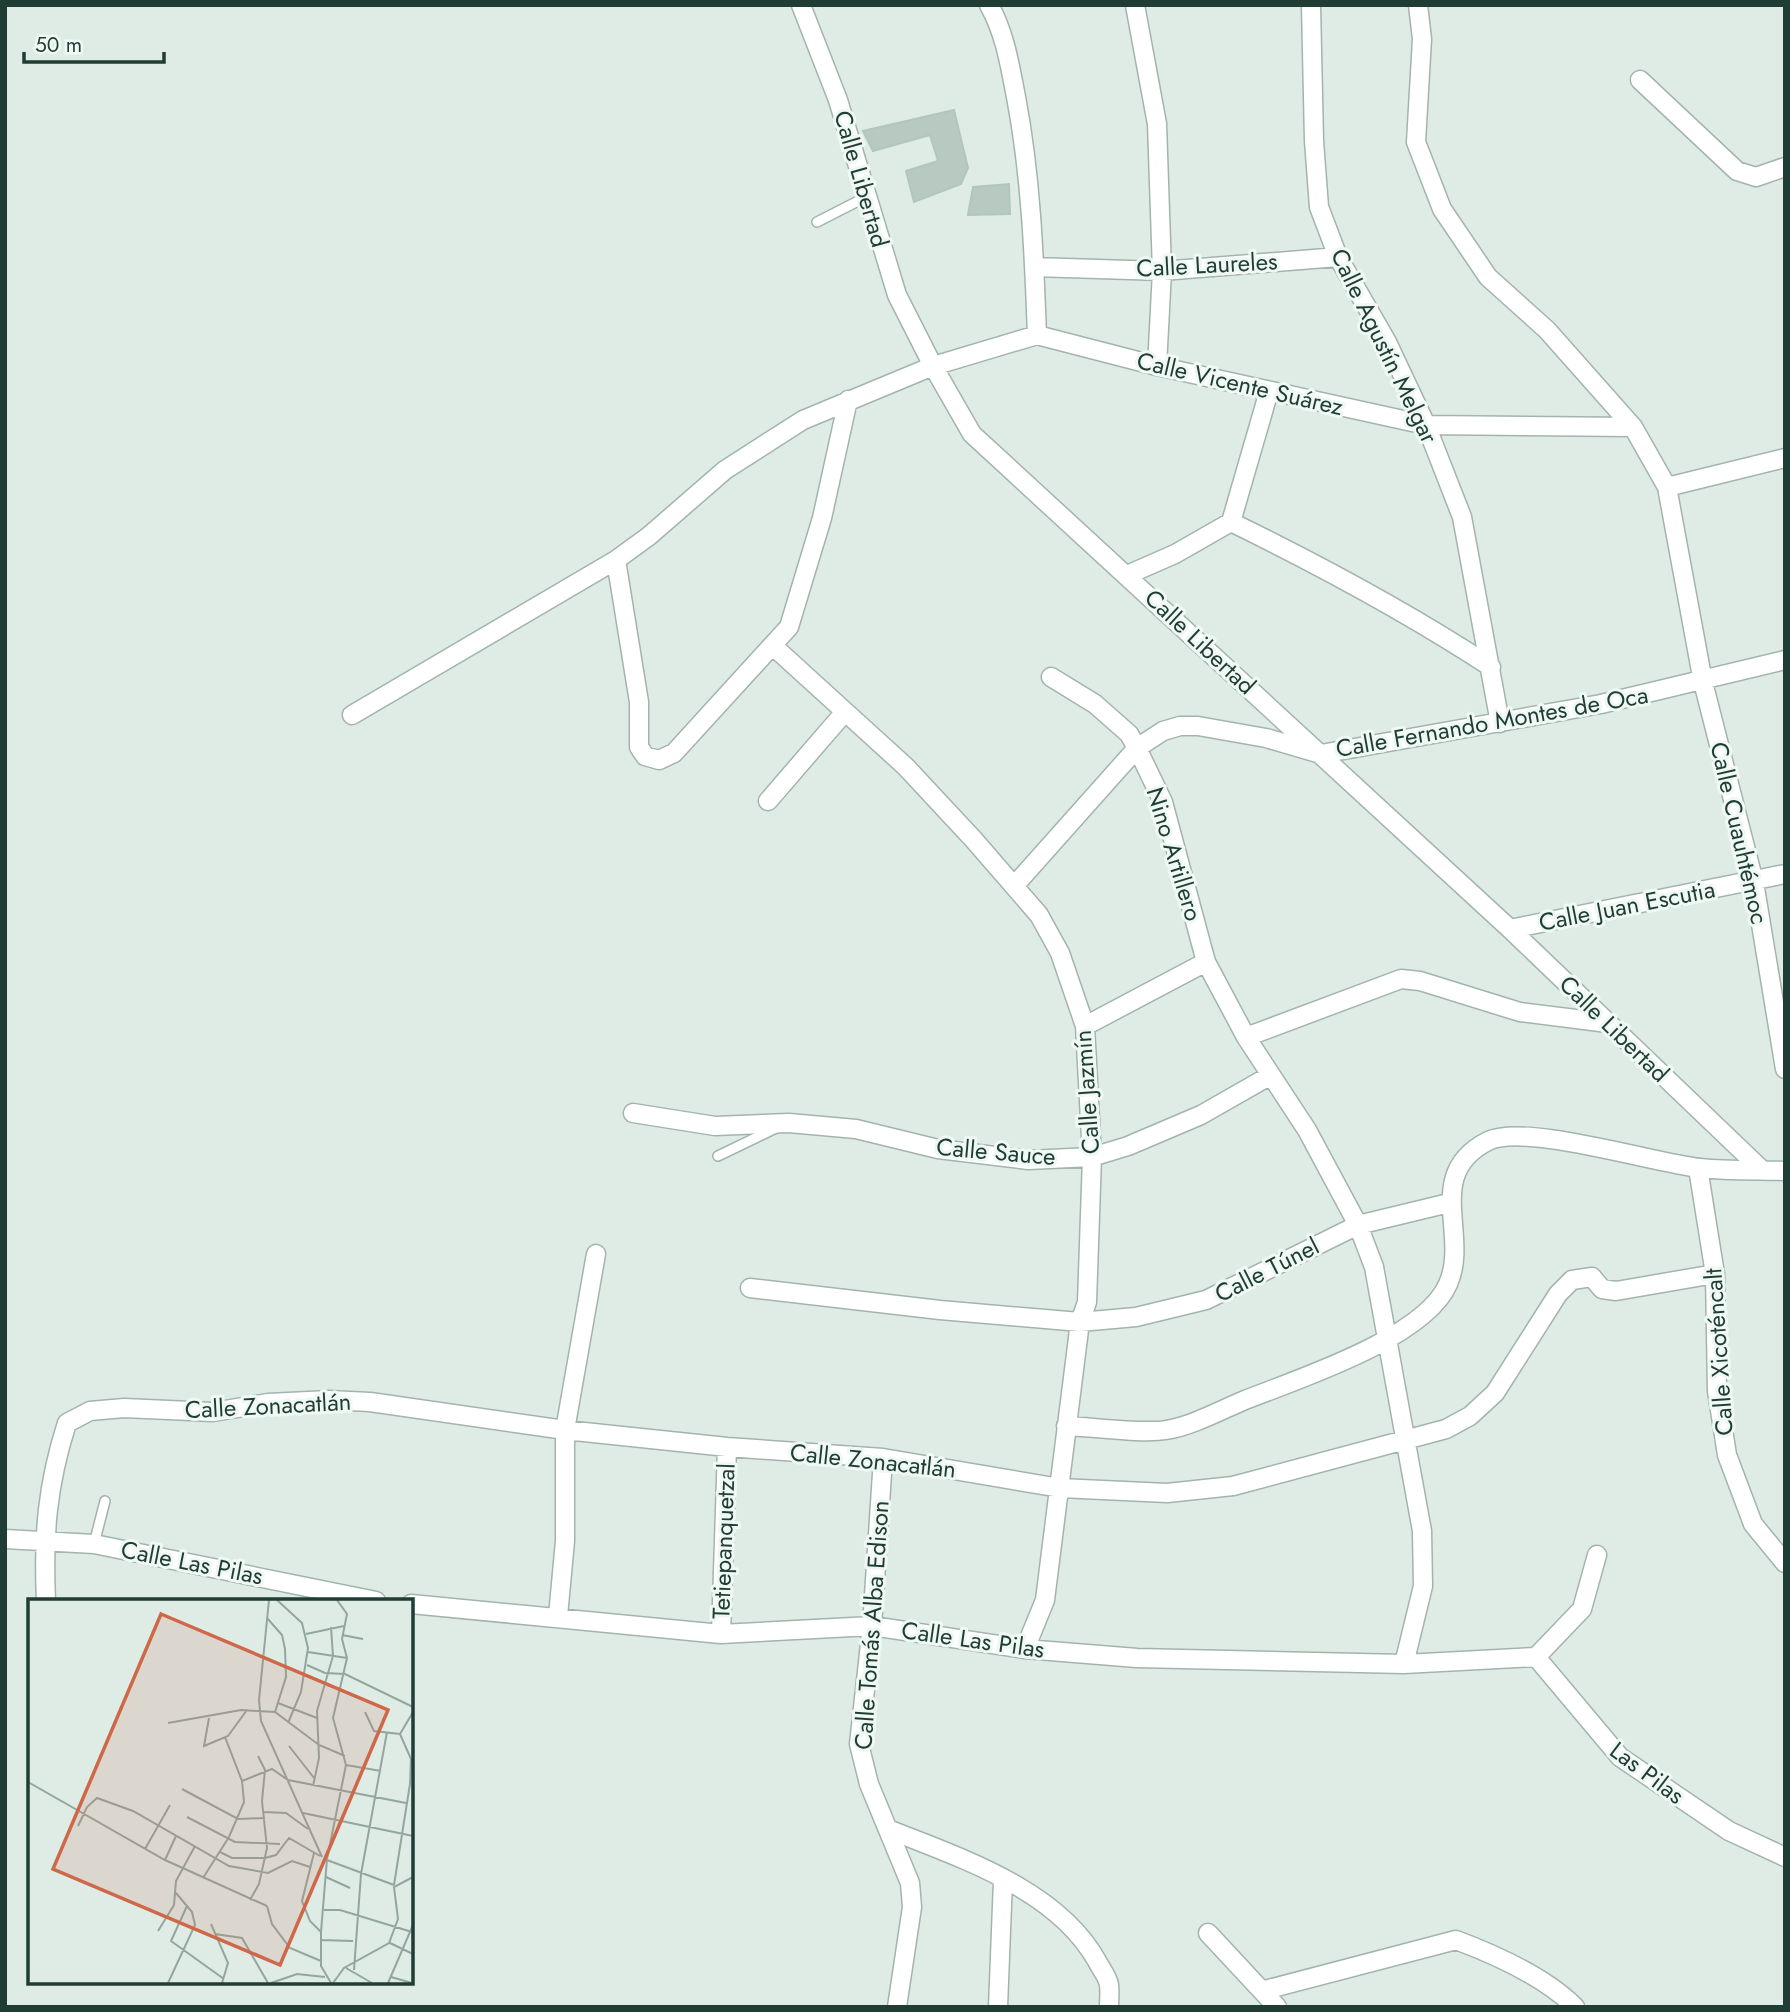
<svg xmlns="http://www.w3.org/2000/svg" width="1790" height="2012" font-family="Jost,sans-serif">
<style>
.building{fill:#b7c9c1;stroke:#b1c6bc;stroke-width:2}
.lines{fill:none;stroke-linecap:round;stroke-linejoin:round}
.service-casing{stroke:#a2b4ad;stroke-width:12}
.minor-casing{stroke:#a2b4ad;stroke-width:21}
.service{stroke:#fff;stroke-width:9}
.minor{stroke:#fff;stroke-width:18}
.labels{text-anchor:middle;stroke-width:6;stroke-linejoin:round;paint-order:stroke}
.street-label{font-size:24px;fill:#1f3d34;stroke:#f0f8f4}
.inset-road{fill:none;stroke:#92a69f;stroke-width:2}
.view{fill:#cf6749;fill-opacity:0.15;stroke:#cf6749;stroke-width:3.5}
.inset-edge{fill:none;stroke:#1f3d34;stroke-width:3.5}
</style>
<rect width="100%" height="100%" fill="#dfece6"/>
<path class="building" d="M 954,110 L 968,168 L 961,184 L 914,202 L 906,171 L 938,161 L 930,135 L 873,151 L 863,131 Z
M 1009,184 L 1010,214 L 968,215 L 973,187 Z"/>
<g class="lines">
<defs>
<path id="service" d="M 817,222 L 866,197
M 718,1156 L 776,1128
M 94,1544 L 105,1501"/>
<path id="minor" d="M 801,5 L 838,100 L 897,295 L 933,366 L 972,434 L 1510,929 L 1762,1170
M 989,5 C 1005,33 1010,66 1016,97 C 1031,176 1034,255 1037,335
M 1135,5 L 1157,124 L 1162,271 L 1157,366
M 1311,5 L 1314,141 L 1319,207 L 1338,257 L 1387,342 L 1426,425 L 1462,517 L 1500,723
M 1418,5 L 1422,39 L 1416,142 L 1442,209 L 1488,277 L 1547,330 L 1633,427 L 1667,487 L 1703,682 L 1754,882 L 1785,1069
M 1640,80 L 1737,171 L 1756,177 L 1785,167
M 1034,267 L 1162,271 L 1338,257
M 1667,487 L 1785,458
M 1231,522 C 1321,566 1407,612 1491,667
M 1231,522 L 1269,391
M 616,560 L 639,702 L 639,747 L 645,756 L 659,760 L 674,753 L 789,627 L 822,518 L 848,400
M 1127,575 L 1175,554 L 1231,522
M 773,646 L 906,767 L 974,840 L 1039,915 L 1060,953 L 1085,1026 L 1092,1157 L 1087,1302 L 1080,1322 L 1045,1600 L 1025,1649
M 1051,677 L 1095,704 L 1129,734 L 1137,748 L 1163,802 L 1206,962 L 1246,1037 L 1307,1130 L 1358,1225 L 1374,1267 L 1422,1531 L 1423,1586 L 1404,1664
M 352,715 L 616,560 L 649,536 L 725,470 L 803,420 L 933,366 L 1037,335 L 1157,366 L 1426,425 L 1633,427
M 768,801 L 844,713
M 1015,885 L 1137,748 L 1163,731 L 1180,726 L 1198,726 L 1266,738 L 1321,754 L 1601,704 L 1785,660
M 1510,929 L 1785,874
M 1085,1026 L 1206,962
M 1246,1037 L 1401,979 L 1420,981 L 1520,1012 L 1608,1023
M 633,1113 L 715,1126 L 789,1123 L 856,1129 L 938,1149 L 1028,1160 L 1092,1157 L 1128,1146 L 1201,1115 L 1271,1075
M 1698,1168 L 1715,1274 L 1717,1391 L 1727,1455 L 1753,1524 L 1785,1563
M 750,1288 L 940,1310 L 1080,1322 L 1136,1317 L 1206,1300 L 1358,1225 L 1449,1203
M 1066,1426 C 1092,1427 1143,1434 1166,1430 C 1192,1426 1221,1410 1245,1400 C 1298,1379 1425,1338 1448,1284 C 1470,1235 1423,1174 1488,1141 C 1525,1123 1654,1163 1700,1168 C 1728,1171 1757,1170 1785,1171
M 883,1458 L 872,1626 L 859,1744 L 869,1784 L 910,1883 L 912,1907 L 897,2007
M 5,1539 L 94,1544 L 376,1601
M 46,1601 C 43,1536 47,1485 67,1423 L 90,1411 L 124,1408 L 213,1412 L 268,1403 L 329,1400 L 370,1402 L 565,1430 L 727,1447 L 883,1458 L 1060,1488 L 1167,1493 L 1233,1486 L 1446,1429 L 1470,1416 L 1495,1393 L 1558,1294 L 1572,1280 L 1592,1277 L 1602,1289 L 1616,1291 L 1715,1274
M 411,1604 L 721,1634 L 872,1626 L 1025,1649 L 1137,1658 L 1404,1664 L 1536,1657
M 558,1616 L 565,1541 L 565,1430 L 596,1254
M 721,1634 L 727,1447
M 1536,1657 L 1620,1757 L 1729,1831 L 1785,1857
M 1536,1657 L 1582,1609 L 1597,1555
M 888,1829 C 960,1858 1057,1889 1097,1961 C 1101,1969 1108,1977 1109,1985 C 1110,1992 1109,2000 1109,2007
M 1208,1933 L 1277,2007
M 1265,1990 L 1456,1940 C 1496,1955 1545,1977 1575,2007
M 998,2007 L 1003,1880"/>
</defs>
<use href="#service" class="service-casing"/>
<use href="#minor" class="minor-casing"/>
<use href="#service" class="service"/>
<use href="#minor" class="minor"/>
</g>
<g class="labels">
<g class="street-label">
<text transform="translate(861 179) rotate(74)" y="8">Calle Libertad</text>
<text transform="translate(1207 265) rotate(-3)" y="8">Calle Laureles</text>
<text transform="translate(1384 346) rotate(64)" y="8">Calle Agustín Melgar</text>
<text transform="translate(1240 384) rotate(13)" y="8">Calle Vicente Suárez</text>
<text transform="translate(1200 642) rotate(43)" y="8">Calle Libertad</text>
<text transform="translate(1492 722) rotate(-10)" y="8">Calle Fernando Montes de Oca</text>
<text transform="translate(1739 833) rotate(77)" y="8">Calle Cuauhtémoc</text>
<text transform="translate(1174 854) rotate(73)" y="8">Nino Artillero</text>
<text transform="translate(1627 906) rotate(-11)" y="8">Calle Juan Escutia</text>
<text transform="translate(1614 1029) rotate(44)" y="8">Calle Libertad</text>
<text transform="translate(1087 1092) rotate(-94)" y="8">Calle Jazmín</text>
<text transform="translate(996 1152) rotate(5)" y="8">Calle Sauce</text>
<text transform="translate(1267 1270) rotate(-27)" y="8">Calle Túnel</text>
<text transform="translate(1719 1352) rotate(-94)" y="8">Calle Xicoténcalt</text>
<text transform="translate(268 1406) rotate(-3)" y="8">Calle Zonacatlán</text>
<text transform="translate(873 1461) rotate(6)" y="8">Calle Zonacatlán</text>
<text transform="translate(724 1541) rotate(-88)" y="8">Tetiepanquetzal</text>
<text transform="translate(192 1563) rotate(11)" y="8">Calle Las Pilas</text>
<text transform="translate(872 1625) rotate(-86)" y="8">Calle Tomás Alba Edison</text>
<text transform="translate(973 1640) rotate(8)" y="8">Calle Las Pilas</text>
<text transform="translate(1647 1773) rotate(37)" y="8">Las Pilas</text>
</g>
</g>
<g transform="translate(28 1599)">
<rect width="385" height="385" fill="#dfece6"/>
<path class="inset-road" d="M 241,1 L 231,101 L 233,122 L 294,258M 249,1 L 274,24 L 280,49 L 273,93 L 260,124M 239,19 L 254,36 L 257,50 L 258,78 L 247,113M 278,35 L 316,27M 314,36 L 335,40M 280,53 L 319,59M 279,66 L 297,74 L 317,75 L 385,108M 250,104 L 289,119M 337,113 L 346,132 L 372,135M 181,119 L 176,147 L 200,137 L 219,111M 140,124 L 213,111 L 247,113 L 291,146 L 317,157M 372,135 L 385,113M 261,147 L 286,179M 318,166 L 353,172M 214,182 L 244,170 L 260,181 L 378,204M 0,183 L 137,261 L 239,307M 285,187 L 291,159 L 289,112 L 305,57 L 303,28M 154,190 L 210,220 L 237,219M 236,213 L 258,214 L 280,230M 275,214 L 385,237M 159,218 L 207,243 L 252,245M 50,227 L 59,208 L 69,199 L 105,212 L 201,267 L 240,274 L 264,262 L 282,268M 117,250 L 142,206M 192,253 L 204,259 L 237,259 L 248,256 L 261,239 L 292,257M 286,254 L 274,302 L 282,322 L 293,333M 137,261 L 148,237M 299,261 L 366,286M 298,278 L 322,289M 175,279 L 201,238 L 216,203 L 214,182 L 197,138M 366,286 L 382,185 L 383,160 L 372,135M 222,301 L 231,285 L 239,249 L 234,202 L 237,171 L 230,157M 159,307 L 143,342 L 196,380M 239,307 L 244,325 L 262,349 L 293,362M 296,311 L 312,311 L 384,333M 183,325 L 200,364 L 194,384M 130,332 L 146,306 L 148,282 L 167,247M 187,335 L 214,339 L 240,384M 293,341 L 325,342M 362,344 L 385,355M 318,369 L 344,384M 326,371 L 333,275 L 359,133M 363,378 L 384,384M 140,384 L 167,326 L 164,313 L 148,294M 243,384 L 269,375 L 297,378M 303,384 L 293,367 L 293,333 L 299,260 L 318,166 L 305,119 L 319,59 L 314,40 L 319,15 L 309,1M 305,384 L 316,369 L 361,344 L 370,320 L 366,288 L 385,278M 360,384 L 385,326"/>
<path class="view" d="M 133,15 L 360,111 L 252,366 L 25,270 Z"/>
<rect width="385" height="385" class="inset-edge"/>
</g>
<rect width="1790" height="2012" fill="none" stroke="#1f3d34" stroke-width="14"/>
<path d="M24 52v10h140v-10" fill="none" stroke="#1f3d34" stroke-width="3.5"/>
<text x="35" y="52" font-size="21" fill="#1f3d34" stroke="#f0f8f4" stroke-width="5" paint-order="stroke">50 m</text>
</svg>
